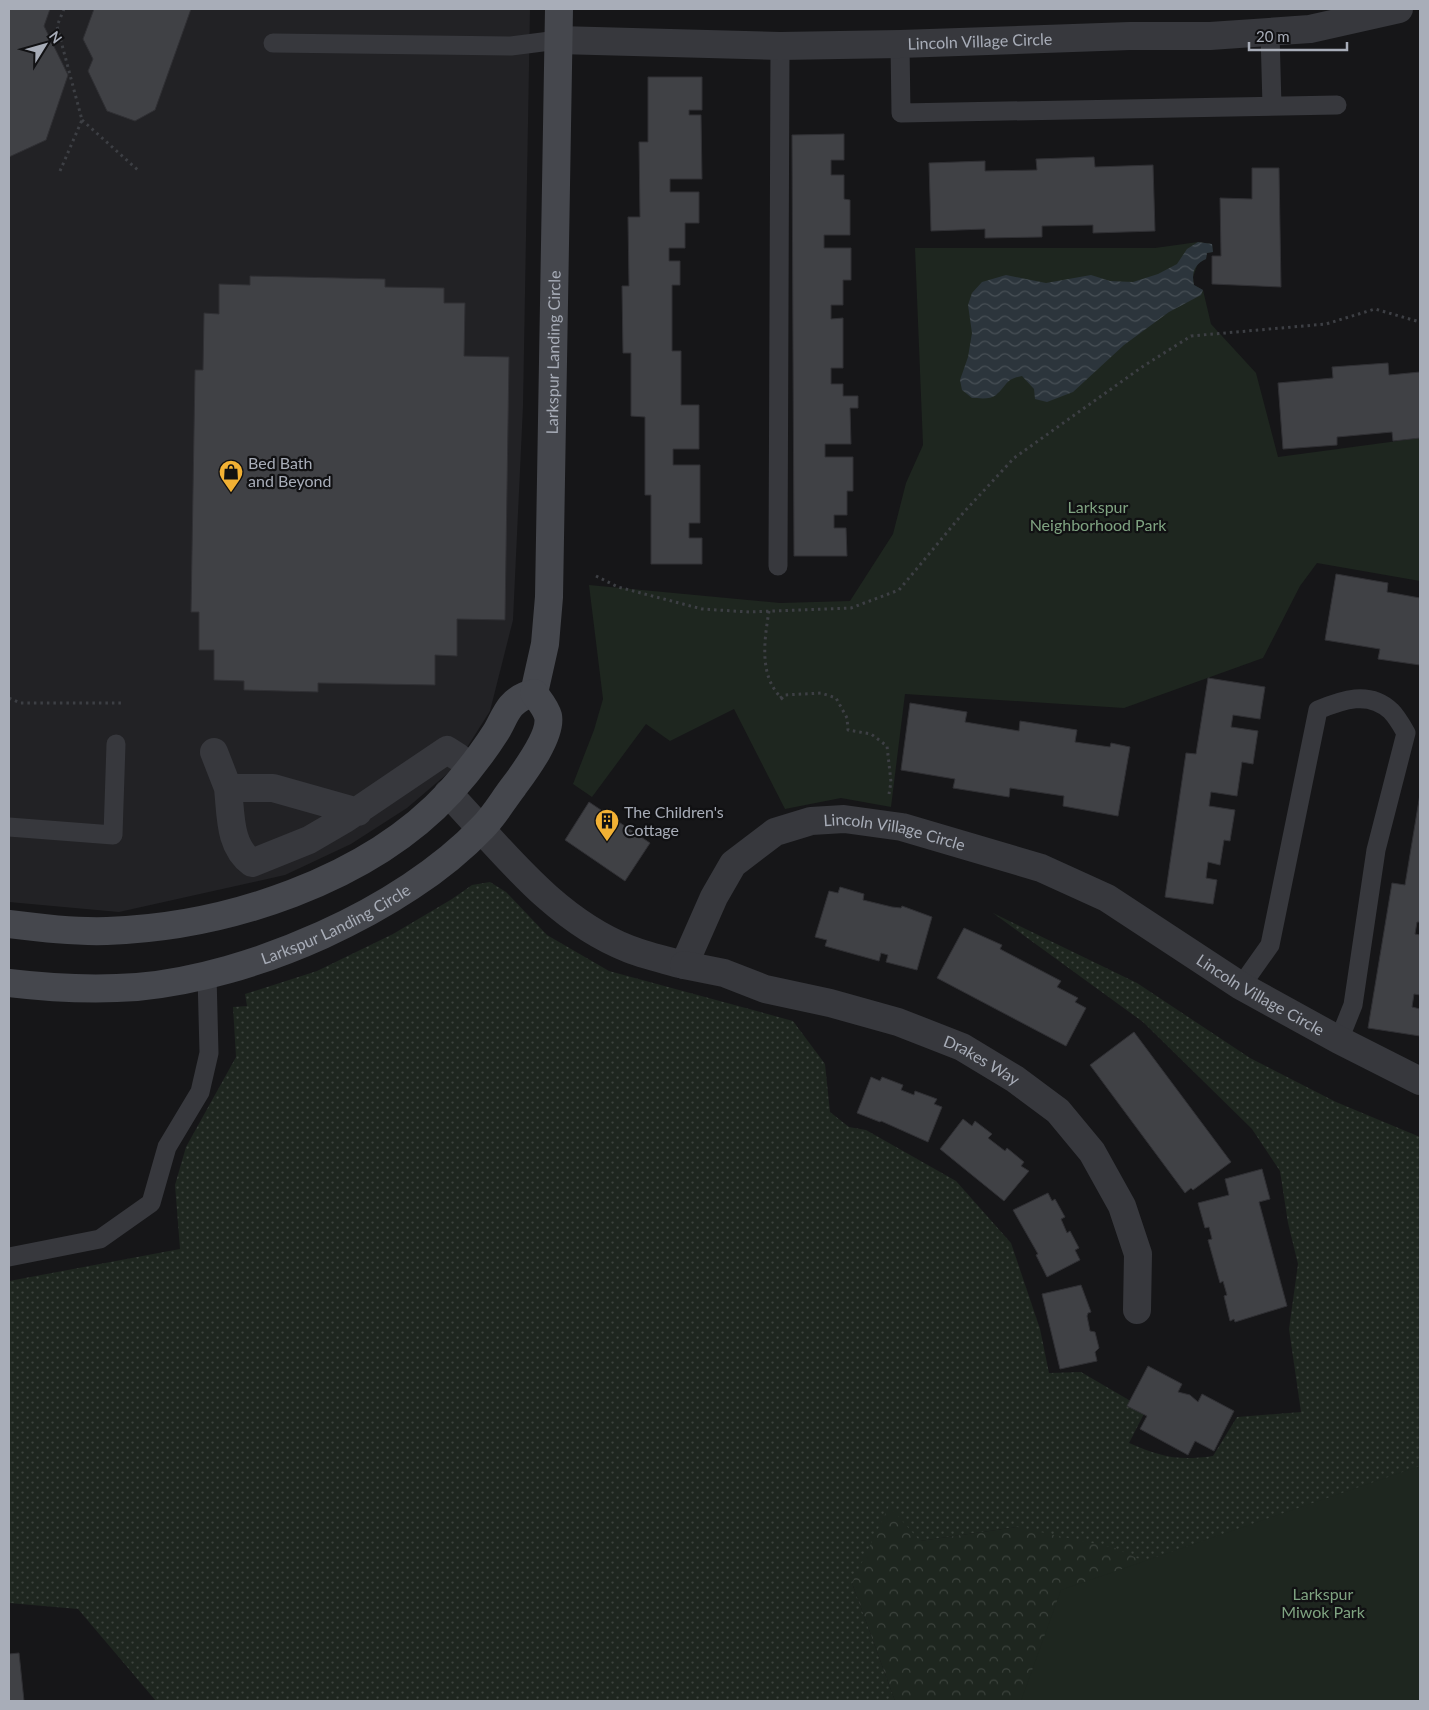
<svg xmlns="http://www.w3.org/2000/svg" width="1429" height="1710" font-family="Lato,sans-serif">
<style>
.built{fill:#222225}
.grass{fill:url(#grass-dots)}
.forest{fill:url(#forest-crowns)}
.park{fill:#1e261f}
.water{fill:url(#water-waves)}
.building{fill:#404145;stroke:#303034}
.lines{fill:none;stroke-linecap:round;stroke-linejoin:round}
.path{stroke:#3d3f44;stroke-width:3;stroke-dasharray:2.5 4;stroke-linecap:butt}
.service{stroke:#37383d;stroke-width:19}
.pedestrian{stroke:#37383d;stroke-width:28}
.minor{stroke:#37383d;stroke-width:28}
.secondary{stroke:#45474d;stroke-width:28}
.labels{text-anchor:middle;stroke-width:4.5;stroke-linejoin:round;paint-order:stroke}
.street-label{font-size:16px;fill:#a8adb8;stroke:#111113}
.poi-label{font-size:16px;fill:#a8adb8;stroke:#111113;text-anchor:start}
.park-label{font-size:16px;fill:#7fa381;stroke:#111113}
</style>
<defs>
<pattern id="grass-dots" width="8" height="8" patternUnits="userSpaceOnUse" patternTransform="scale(1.25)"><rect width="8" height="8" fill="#1e261f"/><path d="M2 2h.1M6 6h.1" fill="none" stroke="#3c433d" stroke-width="1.8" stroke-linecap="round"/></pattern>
<pattern id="forest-crowns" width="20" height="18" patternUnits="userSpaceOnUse" patternTransform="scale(1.25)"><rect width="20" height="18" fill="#1e261f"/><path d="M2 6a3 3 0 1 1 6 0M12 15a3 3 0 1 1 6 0" fill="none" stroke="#3c433d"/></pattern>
<pattern id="water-waves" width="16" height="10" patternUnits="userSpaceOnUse" patternTransform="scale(1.25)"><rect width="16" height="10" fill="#2c353c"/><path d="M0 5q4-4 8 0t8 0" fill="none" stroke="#485056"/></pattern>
</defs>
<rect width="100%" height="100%" fill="#161618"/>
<path class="built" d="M 9,9 L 530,9 L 523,406 L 513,620 L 490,711 L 454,768 L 407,808 L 351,844 L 285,875 L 119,912 L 9,902 Z"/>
<path class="grass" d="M 490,882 L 506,892 L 547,935 L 609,971 L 793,1021 L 825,1064 L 830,1112 L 849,1127 L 866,1130 L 956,1181 L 1011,1243 L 1040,1329 L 1049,1373 L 1081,1372 L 1146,1410 L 1129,1443 C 1162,1457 1177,1461 1213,1456 L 1237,1417 L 1301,1412 L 1289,1329 L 1298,1264 L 1288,1223 L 1280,1171 L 1252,1129 L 1143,1022 L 993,913 L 1137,983 L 1250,1058 L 1336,1102 L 1420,1137 L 1420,1701 L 1017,1527 L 920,1541 L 852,1583 L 895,1701 L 156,1701 L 78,1609 L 9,1603 L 9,1281 L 180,1249 L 175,1185 L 186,1147 L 236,1057 L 233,1007 L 247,1006 L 245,994 L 317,971 L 393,934 L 452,899 L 472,885 Z"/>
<path class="forest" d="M 889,1506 L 920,1541 L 1017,1527 L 1115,1548 L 1182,1579 L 1126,1701 L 895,1701 L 852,1583 Z"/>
<path class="park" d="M 1198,242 L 1212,244 L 1213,252 L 1207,253 L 1206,259 L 1198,263 L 1193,277 L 1194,285 L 1203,290 L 1211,324 L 1256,373 L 1278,457 L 1420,438 L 1420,581 L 1317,563 L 1300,586 L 1263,658 L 1124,708 L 905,694 L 891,807 L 841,798 L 785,809 L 734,709 L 670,741 L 646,724 L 592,797 L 573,784 L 594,730 L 603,699 L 589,585 L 780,603 L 850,601 L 893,534 L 906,483 L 923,445 L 915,248 L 1155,248 Z
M 1420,1466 L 1420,1701 L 1021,1701 L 1061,1590 Z"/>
<path class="water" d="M 1198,242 L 1212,244 L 1213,252 L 1207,253 L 1206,259 C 1195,264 1191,272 1194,285 L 1203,290 L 1201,295 L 1169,312 L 1124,345 L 1073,392 L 1047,402 L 1035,399 L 1034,389 L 1022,376 C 1005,379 1007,386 996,395 C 990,400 979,398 972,398 L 962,390 L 960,380 L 968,357 L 972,333 L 968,305 L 972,293 L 982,282 L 1006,275 L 1046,283 L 1091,275 L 1110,281 L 1133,282 L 1158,274 L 1177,264 L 1187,249 Z"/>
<path class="building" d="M 9,9 L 50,9 L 44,26 L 68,75 L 46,140 L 9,157 Z
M 94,9 L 191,9 L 155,110 L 135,121 L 107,111 L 88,71 L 93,59 L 83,39 Z
M 648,77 L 702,77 L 702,110 L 689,110 L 689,115 L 701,115 L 702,179 L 670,179 L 670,192 L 699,192 L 699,223 L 685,223 L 685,248 L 669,248 L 669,261 L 680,261 L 680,285 L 672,285 L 672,351 L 681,351 L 681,405 L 699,405 L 699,449 L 673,449 L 673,465 L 700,465 L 700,523 L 689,523 L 689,538 L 702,538 L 702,564 L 651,564 L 651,495 L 645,495 L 645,417 L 631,416 L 631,353 L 623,353 L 622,286 L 629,286 L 628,217 L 640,217 L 639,142 L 648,142 Z
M 844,134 L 844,160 L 831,160 L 831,175 L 844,175 L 844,199 L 850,200 L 850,235 L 824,235 L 824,248 L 851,248 L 851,280 L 843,280 L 843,305 L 831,305 L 831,319 L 843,318 L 843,368 L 831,368 L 831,384 L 843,384 L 843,396 L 858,396 L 858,408 L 850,408 L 851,444 L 825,444 L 825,457 L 853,457 L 853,491 L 847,491 L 847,515 L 834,515 L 834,528 L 846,528 L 847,556 L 794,556 L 792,135 Z
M 1094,157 L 1095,167 L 1153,165 L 1155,231 L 1093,233 L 1093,225 L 1042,226 L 1042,237 L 985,238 L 985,229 L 931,231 L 929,163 L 985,161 L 985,171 L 1037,170 L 1036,159 Z
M 1252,168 L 1279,168 L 1281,287 L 1212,284 L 1212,256 L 1221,256 L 1220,198 L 1252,199 Z
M 250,276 L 385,279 L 385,287 L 444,288 L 444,303 L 465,303 L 464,356 L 509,357 L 505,620 L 457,619 L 457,656 L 435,655 L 435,685 L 318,683 L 318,692 L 244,690 L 244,681 L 214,680 L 214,650 L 199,650 L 199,612 L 191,612 L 195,370 L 203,370 L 204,313 L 219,314 L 219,284 L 250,285 Z
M 1388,363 L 1389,375 L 1420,372 L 1420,438 L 1393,441 L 1392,432 L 1337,437 L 1337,445 L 1283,449 L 1278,383 L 1333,378 L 1332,367 Z
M 1336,574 L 1388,583 L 1387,592 L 1420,598 L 1420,665 L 1378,659 L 1380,649 L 1325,640 Z
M 1208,678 L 1265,687 L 1260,719 L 1233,715 L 1231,727 L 1258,731 L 1253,764 L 1242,762 L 1237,796 L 1211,792 L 1209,806 L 1235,810 L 1230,841 L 1224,840 L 1220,865 L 1208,862 L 1206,878 L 1217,880 L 1213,904 L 1165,897 L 1186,753 L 1196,754 Z
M 910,703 L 967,712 L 965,722 L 1019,731 L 1020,721 L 1077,730 L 1075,742 L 1110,747 L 1111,743 L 1130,747 L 1118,816 L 1063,806 L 1064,796 L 1010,788 L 1009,797 L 953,788 L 955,779 L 901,770 Z
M 1420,794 L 1420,922 L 1417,922 L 1415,934 L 1420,935 L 1420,995 L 1414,994 L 1412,1007 L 1420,1009 L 1420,1036 L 1368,1028 L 1392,883 L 1405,885 Z
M 589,802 L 650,843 L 625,881 L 565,840 Z
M 840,887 L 864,894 L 863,900 L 892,907 L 901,908 L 902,906 L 932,917 L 917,970 L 886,962 L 888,955 L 881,953 L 879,961 L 825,946 L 827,940 L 815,937 L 829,891 L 838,893 Z
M 964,928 L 1002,945 L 1000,949 L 1061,981 L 1057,987 L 1078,998 L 1075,1002 L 1086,1008 L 1066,1046 L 937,978 Z
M 1134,1032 L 1231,1162 L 1193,1190 L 1191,1188 L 1185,1193 L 1090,1065 Z
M 871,1077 L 880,1081 L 882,1077 L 903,1085 L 901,1090 L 914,1095 L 915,1091 L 937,1099 L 934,1104 L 942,1107 L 928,1142 L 881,1121 L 880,1122 L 857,1113 Z
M 963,1119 L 972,1126 L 975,1121 L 992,1134 L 988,1138 L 1005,1151 L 1007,1148 L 1024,1162 L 1021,1166 L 1029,1171 L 1004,1201 L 940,1149 Z
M 1262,1169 L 1270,1199 L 1259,1202 L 1287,1306 L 1235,1322 L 1234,1319 L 1230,1321 L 1224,1296 L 1227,1295 L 1223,1281 L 1220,1283 L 1208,1240 L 1212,1239 L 1209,1227 L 1205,1228 L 1198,1203 L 1229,1195 L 1225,1179 Z
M 1048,1193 L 1052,1201 L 1055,1199 L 1065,1217 L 1061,1219 L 1067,1233 L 1070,1231 L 1079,1248 L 1075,1250 L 1080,1260 L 1047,1277 L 1036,1255 L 1038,1254 L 1013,1210 Z
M 1081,1285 L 1091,1312 L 1088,1313 L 1087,1316 L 1090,1331 L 1095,1332 L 1099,1348 L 1095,1352 L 1097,1361 L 1060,1369 L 1042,1294 Z
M 1148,1366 L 1182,1384 L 1178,1392 L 1190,1395 L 1198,1402 L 1202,1394 L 1234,1411 L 1214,1451 L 1195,1441 L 1188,1455 L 1140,1429 L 1147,1416 L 1127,1406 Z
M 19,1653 L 24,1701 L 9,1701 L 9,1654 Z"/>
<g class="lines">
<path class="path" d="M 82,120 L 139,171
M 60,171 L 82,120 L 57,26 L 64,9
M 596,576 L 618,587 L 702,609 L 749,612 L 851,608 L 899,590 L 964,512 L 1014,458 L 1142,367 L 1191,336 L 1326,324 L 1375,309 L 1420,322
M 769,611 C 764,642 758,680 786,702
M 9,698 L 20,703 L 122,703
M 780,698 L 785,695 L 821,693 L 836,698 L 847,718 L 848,730 L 871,734 L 887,746 L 891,782 L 889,794"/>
<path class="service" d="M 1270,33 L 1272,106
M 273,43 L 511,46 L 558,40
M 900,44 L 901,113 L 1337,105
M 778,566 L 780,46
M 9,827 L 113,835 L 116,744
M 1241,986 L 1270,945 L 1318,710 C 1342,700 1369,690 1391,711 C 1397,717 1402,726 1406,733 L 1376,850 L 1353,1005 L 1339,1040
M 9,1257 L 100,1239 L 151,1203 L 167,1147 L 200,1092 L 209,1053 L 207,975"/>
<path class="pedestrian" d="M 214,752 L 228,788 L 273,788 L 358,812
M 228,788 C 231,816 229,846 252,863 L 309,840 L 345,819 L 447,750 L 458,757"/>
<g class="minor">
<path id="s1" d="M 558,40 L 780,46 L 900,44 L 1130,36 L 1210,36 L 1310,29 L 1399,9"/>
<path id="s2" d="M 448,793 C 502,850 554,920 629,949 C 647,956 665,960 684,965 L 714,897 L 733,864 L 775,832 L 811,821 L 844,819 L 902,827 L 1041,868 L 1107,898 L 1241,986 L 1339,1040 L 1420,1081"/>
<path id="s3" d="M 684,965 L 724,973 L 765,989 L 830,1003 L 898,1022 L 962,1047 L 1015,1079 L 1058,1111 L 1092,1152 L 1122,1206 L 1138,1254 L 1137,1310"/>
</g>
<g class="secondary">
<path id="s4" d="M 534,693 L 545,644 L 549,597 L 559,9"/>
<path d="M 9,924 C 41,928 74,932 107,931 C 226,927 368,881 450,792 C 467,773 482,754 496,732 C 501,724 505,713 511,706 C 517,699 525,695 534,693"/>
<path id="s5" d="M 9,983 C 51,988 94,990 137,987 C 251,977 403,911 482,828 C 495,815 503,800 514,786 C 525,771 552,735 548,716 C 546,708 539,700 534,693"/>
</g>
</g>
<defs>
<symbol id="shop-pin" viewBox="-11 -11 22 30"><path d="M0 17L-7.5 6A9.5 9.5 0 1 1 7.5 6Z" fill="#f2b134" stroke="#111113"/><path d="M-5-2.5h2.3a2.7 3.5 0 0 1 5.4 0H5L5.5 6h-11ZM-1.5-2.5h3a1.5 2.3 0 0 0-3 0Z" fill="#111"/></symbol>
<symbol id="building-pin" viewBox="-11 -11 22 30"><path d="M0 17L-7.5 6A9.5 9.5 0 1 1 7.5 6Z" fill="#f2b134" stroke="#111113"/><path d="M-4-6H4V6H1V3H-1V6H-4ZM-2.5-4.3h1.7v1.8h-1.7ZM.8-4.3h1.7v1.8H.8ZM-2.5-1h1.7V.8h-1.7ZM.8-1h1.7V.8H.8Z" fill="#111"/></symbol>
</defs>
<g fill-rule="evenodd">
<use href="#shop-pin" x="217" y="458" width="28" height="38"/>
<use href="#building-pin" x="593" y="807" width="28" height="38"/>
</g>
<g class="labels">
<g class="street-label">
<text dy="6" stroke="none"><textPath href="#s1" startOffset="422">Lincoln Village Circle</textPath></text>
<text dy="6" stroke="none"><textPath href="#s4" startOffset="342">Larkspur Landing Circle</textPath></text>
<text dy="6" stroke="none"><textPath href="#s2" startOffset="586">Lincoln Village Circle</textPath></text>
<text dy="6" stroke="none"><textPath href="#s5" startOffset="338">Larkspur Landing Circle</textPath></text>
<text dy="6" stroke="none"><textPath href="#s2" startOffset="992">Lincoln Village Circle</textPath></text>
<text dy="6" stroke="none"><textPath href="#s3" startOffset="314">Drakes Way</textPath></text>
</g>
<g class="poi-label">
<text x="248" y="469">Bed Bath<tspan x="248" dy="18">and Beyond</tspan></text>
<text x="624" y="818">The Children's<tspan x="624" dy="18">Cottage</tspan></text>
</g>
<g class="park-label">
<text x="1098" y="513">Larkspur<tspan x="1098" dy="18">Neighborhood Park</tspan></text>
<text x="1323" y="1600">Larkspur<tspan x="1323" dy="18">Miwok Park</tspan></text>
</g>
</g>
<rect width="1429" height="1710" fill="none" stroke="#a8adb8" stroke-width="20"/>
<g transform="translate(45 45) rotate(53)" stroke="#111113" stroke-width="4" paint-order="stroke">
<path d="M0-4L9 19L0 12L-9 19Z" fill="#a8adb8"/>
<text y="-8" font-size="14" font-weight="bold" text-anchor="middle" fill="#a8adb8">N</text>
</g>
<path d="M1249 42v8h98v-8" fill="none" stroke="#a8adb8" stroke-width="2.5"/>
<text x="1256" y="42" font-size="15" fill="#a8adb8" stroke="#111113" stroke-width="4" paint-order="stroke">20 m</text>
</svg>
